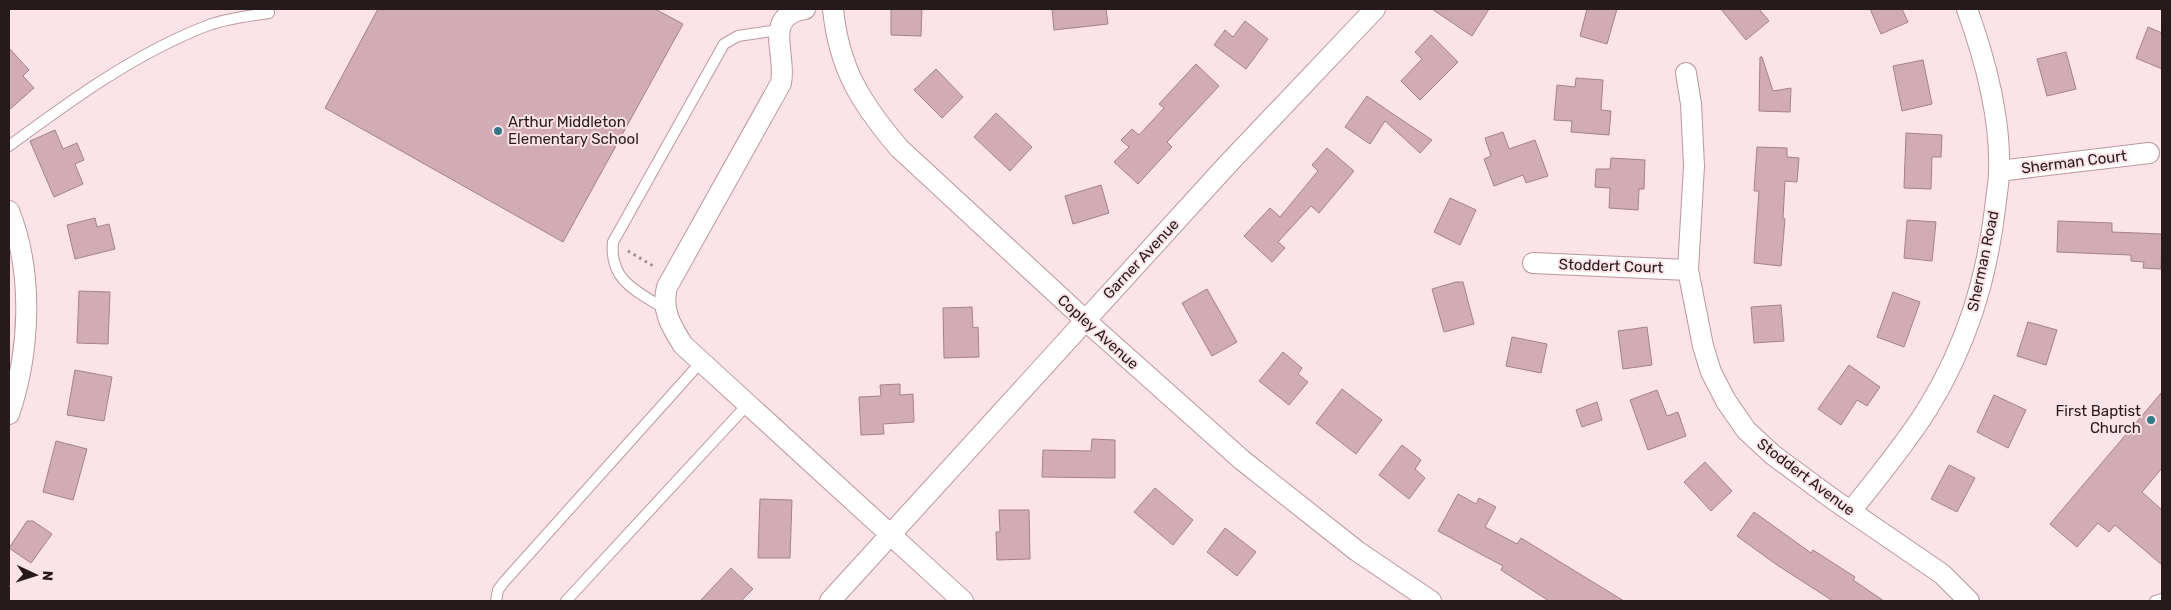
<svg xmlns="http://www.w3.org/2000/svg" width="2171" height="610" font-family="Rubik,sans-serif">
<style>
.building{fill:#d2acb5;stroke:#a58189}
.lines{fill:none;stroke-linecap:round;stroke-linejoin:round}
.lane-casing{stroke:#bb979f;stroke-width:12}
.street-casing{stroke:#bb979f;stroke-width:22}
.path{stroke:#a18d91;stroke-width:3;stroke-dasharray:2.5 4;stroke-linecap:butt}
.lane{stroke:#fff;stroke-width:10}
.street{stroke:#fff;stroke-width:20}
.poi-dot{fill:#337886;stroke:#fbe3e8;stroke-width:2}
.labels{text-anchor:middle;stroke-width:4;stroke-linejoin:round;paint-order:stroke}
.poi-label{font-size:15px;fill:#271a1d;stroke:#fbe3e8;text-anchor:start}
.street-label{font-size:15px;fill:#271a1d;stroke:#fbe3e8}
</style>
<rect width="100%" height="100%" fill="#fbe3e8"/>
<path class="building" d="M 378,9 L 655,9 L 683,24 L 563,242 L 325,108 Z
M 891,9 L 922,9 L 921,36 L 891,35 Z
M 1052,9 L 1106,9 L 1108,24 L 1054,30 Z
M 1432,9 L 1489,9 L 1472,36 Z
M 1587,9 L 1617,9 L 1607,44 L 1580,36 Z
M 1721,9 L 1759,9 L 1769,21 L 1746,40 Z
M 1870,9 L 1902,9 L 1908,22 L 1881,34 Z
M 1245,21 L 1268,39 L 1246,69 L 1214,45 L 1225,30 L 1233,37 Z
M 2148,27 L 2162,33 L 2162,69 L 2136,58 Z
M 1431,35 L 1458,62 L 1420,100 L 1401,81 L 1422,59 L 1415,52 Z
M 9,48 L 29,70 L 23,76 L 34,88 L 9,110 Z
M 2066,52 L 2076,89 L 2047,96 L 2037,59 Z
M 1760,57 L 1762,57 L 1773,91 L 1791,88 L 1790,112 L 1759,111 Z
M 1923,60 L 1932,104 L 1902,111 L 1893,66 Z
M 1196,64 L 1219,86 L 1167,142 L 1172,147 L 1138,184 L 1114,162 L 1129,147 L 1121,140 L 1132,129 L 1139,135 L 1164,108 L 1159,104 Z
M 936,69 L 963,97 L 942,118 L 914,90 Z
M 1576,78 L 1603,80 L 1601,110 L 1611,111 L 1609,135 L 1571,132 L 1572,121 L 1554,120 L 1557,85 L 1575,87 Z
M 1367,96 L 1390,112 L 1432,140 L 1420,153 L 1385,121 L 1370,144 L 1345,127 Z
M 996,113 L 1032,147 L 1010,171 L 974,137 Z
M 55,130 L 63,149 L 77,143 L 84,160 L 75,164 L 83,184 L 54,197 L 30,141 Z
M 1503,132 L 1509,149 L 1535,140 L 1548,176 L 1526,183 L 1523,175 L 1494,186 L 1484,159 L 1491,156 L 1485,138 Z
M 1906,133 L 1942,135 L 1941,157 L 1932,157 L 1931,189 L 1904,188 Z
M 1757,147 L 1787,148 L 1787,157 L 1799,158 L 1797,182 L 1785,181 L 1783,218 L 1785,219 L 1781,266 L 1754,263 L 1759,191 L 1754,191 Z
M 1327,148 L 1354,171 L 1319,213 L 1311,206 L 1278,242 L 1285,248 L 1272,262 L 1244,236 L 1270,208 L 1280,217 L 1318,171 L 1312,165 Z
M 1611,158 L 1645,160 L 1644,189 L 1639,189 L 1638,210 L 1609,208 L 1610,188 L 1595,187 L 1596,169 L 1610,169 Z
M 1101,185 L 1109,213 L 1073,224 L 1065,196 Z
M 1450,198 L 1476,210 L 1460,245 L 1434,232 Z
M 95,218 L 97,227 L 109,224 L 115,249 L 75,259 L 67,225 Z
M 1907,220 L 1936,222 L 1932,261 L 1904,258 Z
M 2058,221 L 2112,223 L 2112,232 L 2162,234 L 2161,269 L 2143,268 L 2144,262 L 2131,261 L 2131,255 L 2057,252 Z
M 1456,282 L 1463,282 L 1474,324 L 1444,332 L 1432,289 Z
M 1207,289 L 1237,342 L 1212,356 L 1182,303 Z
M 79,291 L 110,292 L 108,344 L 77,343 Z
M 1893,292 L 1920,302 L 1904,347 L 1877,337 Z
M 1781,305 L 1784,341 L 1754,343 L 1751,307 Z
M 972,307 L 973,328 L 978,327 L 979,357 L 944,358 L 943,308 Z
M 2028,322 L 2057,330 L 2046,365 L 2017,356 Z
M 1647,327 L 1652,365 L 1623,369 L 1618,331 Z
M 1512,337 L 1547,344 L 1541,373 L 1506,366 Z
M 1283,352 L 1302,368 L 1298,374 L 1308,382 L 1289,405 L 1259,381 Z
M 1849,365 L 1880,387 L 1867,406 L 1857,400 L 1841,425 L 1818,409 Z
M 75,370 L 112,377 L 104,421 L 67,415 Z
M 900,384 L 900,395 L 913,394 L 914,422 L 883,424 L 884,434 L 861,435 L 859,397 L 881,396 L 880,385 Z
M 1342,389 L 1382,420 L 1356,454 L 1316,423 Z
M 1657,390 L 1667,416 L 1678,412 L 1686,436 L 1648,450 L 1630,400 Z
M 2162,392 L 2162,468 L 2142,492 L 2162,510 L 2162,565 L 2115,525 L 2109,532 L 2098,523 L 2077,547 L 2050,524 Z
M 1994,395 L 2026,410 L 2008,448 L 1977,432 Z
M 1597,402 L 1602,420 L 1582,427 L 1576,410 Z
M 1092,439 L 1115,440 L 1115,478 L 1042,477 L 1043,450 L 1091,451 Z
M 56,441 L 87,449 L 73,500 L 43,492 Z
M 1402,445 L 1421,460 L 1415,469 L 1425,478 L 1409,499 L 1379,475 Z
M 1705,462 L 1732,491 L 1711,511 L 1684,482 Z
M 1949,465 L 1975,478 L 1957,512 L 1931,499 Z
M 1155,488 L 1193,520 L 1173,545 L 1134,512 Z
M 1458,494 L 1476,504 L 1479,498 L 1496,507 L 1485,527 L 1517,544 L 1521,538 L 1624,601 L 1549,601 L 1501,570 L 1503,566 L 1438,531 Z
M 760,499 L 792,500 L 790,558 L 758,558 Z
M 999,510 L 1029,510 L 1030,559 L 997,560 L 996,532 L 1000,532 Z
M 1754,512 L 1811,553 L 1813,550 L 1855,577 L 1853,580 L 1884,601 L 1833,601 L 1777,565 L 1737,536 Z
M 27,521 L 33,521 L 52,534 L 31,563 L 9,548 Z
M 1225,528 L 1256,552 L 1237,576 L 1207,552 Z
M 731,568 L 753,589 L 741,601 L 700,601 Z"/>
<g class="lines">
<defs>
<path id="lane" d="M 9,146 C 70,101 137,52 209,25 C 228,18 249,16 269,13
M 665,309 C 637,291 609,281 613,242 L 724,44 L 738,36 L 778,30
M 496,601 L 498,590 L 504,582 L 701,362
M 566,601 L 747,405
M 2155,601 L 2162,599"/>
<path id="street" d="M 805,9 C 762,16 787,54 781,83 L 667,287 C 661,310 671,326 683,345 L 963,601
M 833,9 C 839,69 861,103 899,148 L 1085,320 L 1242,460 L 1357,551 L 1431,601
M 1686,73 L 1691,104 L 1694,166 L 1688,270 L 1703,346 L 1711,372 L 1726,401 L 1746,430 L 1773,455 L 1834,500 L 1942,574 L 1969,601
M 1999,171 L 2149,153
M 9,211 C 34,273 30,352 9,414
M 1533,263 L 1688,270
M 1851,511 C 1877,478 1905,445 1928,408 C 1966,346 1986,282 1995,209 C 1996,197 1999,184 1999,171 C 2001,117 1985,59 1967,9
M 830,601 L 1227,165 L 1375,9"/>
</defs>
<use href="#lane" class="lane-casing"/>
<use href="#street" class="street-casing"/>
<path class="path" d="M 628,251 L 655,267"/>
<use href="#lane" class="lane"/>
<use href="#street" class="street"/>
</g>
<g class="poi-dot">
<circle cx="498" cy="131" r="5"/>
<circle cx="2151" cy="420" r="5"/>
</g>
<g class="labels">
<g class="poi-label">
<text x="508" y="127">Arthur Middleton<tspan x="508" dy="17">Elementary School</tspan></text>
<text x="2141" y="416" text-anchor="end">First Baptist<tspan x="2141" dy="17">Church</tspan></text>
</g>
<g class="street-label">
<text transform="translate(2074 162) rotate(-7)" y="5">Sherman Court</text>
<text transform="translate(1141 259) rotate(-47)" y="5">Garner Avenue</text>
<text transform="translate(1983 261) rotate(-78)" y="5">Sherman Road</text>
<text transform="translate(1611 266) rotate(2)" y="5">Stoddert Court</text>
<text transform="translate(1098 332) rotate(42)" y="5">Copley Avenue</text>
<text transform="translate(1806 477) rotate(37)" y="5">Stoddert Avenue</text>
</g>
</g>
<rect width="2171" height="610" fill="none" stroke="#271a1d" stroke-width="20"/>
<g transform="translate(35 575) rotate(94)" stroke="#fbe3e8" stroke-width="4" paint-order="stroke">
<path d="M0-4L9 19L0 12L-9 19Z" fill="#271a1d"/>
<text y="-8" font-size="14" font-weight="bold" text-anchor="middle" fill="#271a1d">N</text>
</g>
</svg>
